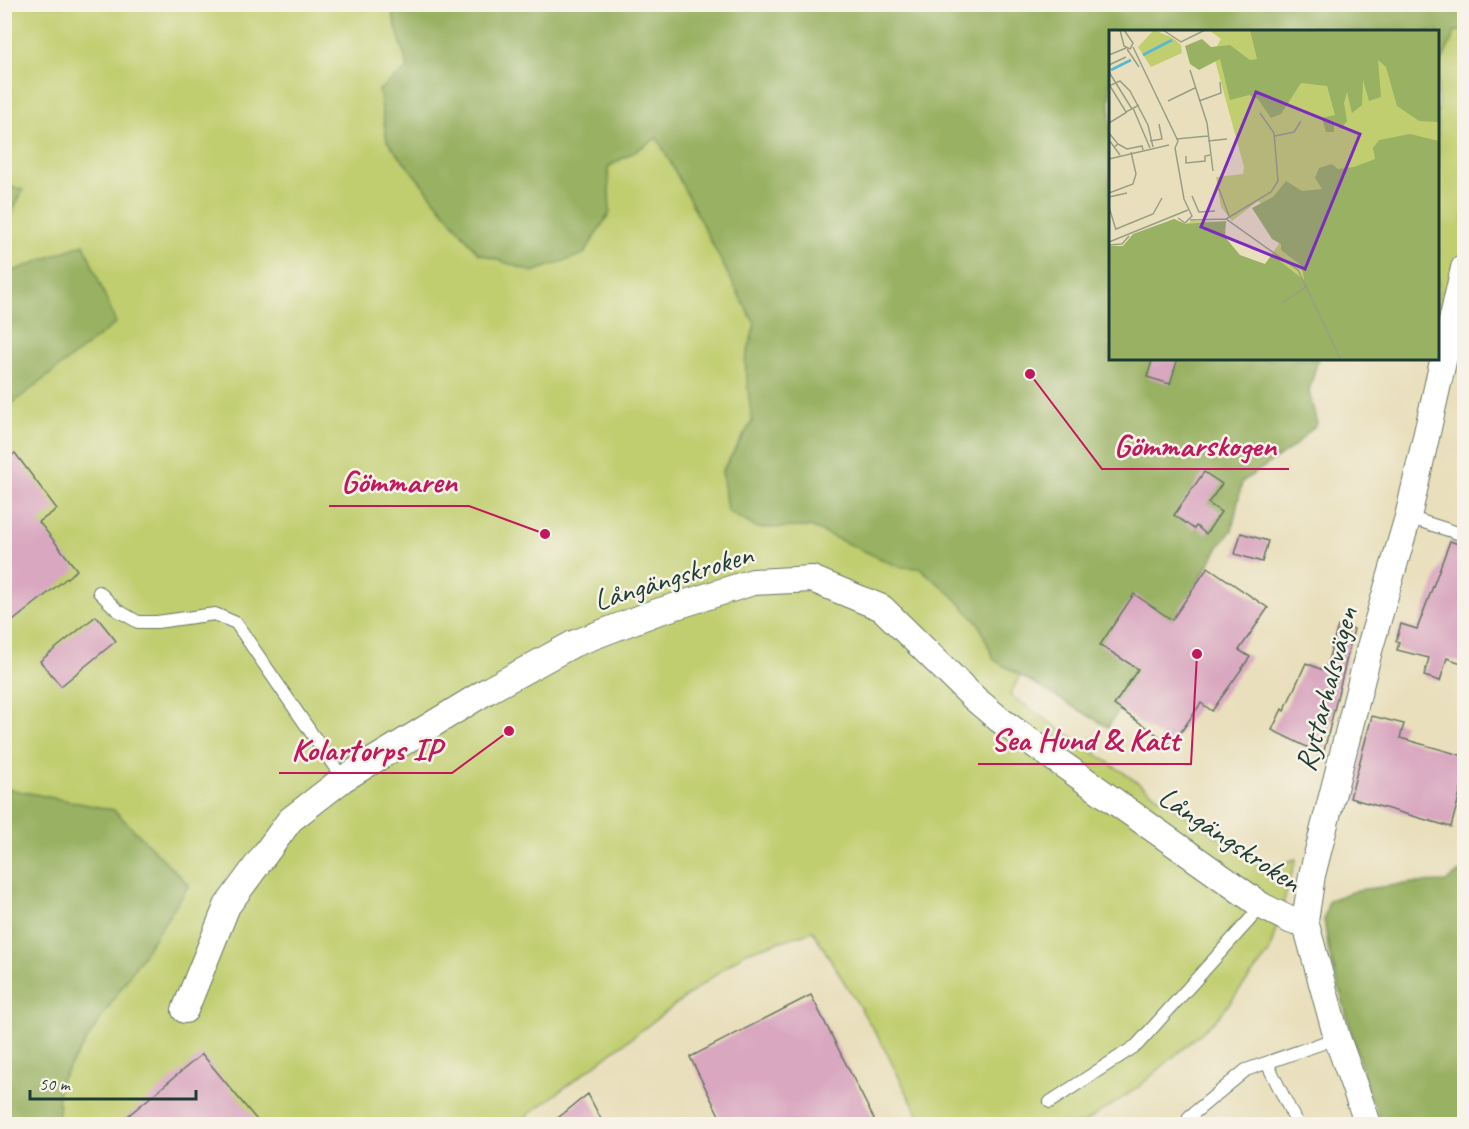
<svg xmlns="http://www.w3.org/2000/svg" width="1469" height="1129" font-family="Caveat,sans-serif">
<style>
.green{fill:#c1ce6f;stroke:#708652;stroke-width:1.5}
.forest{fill:#98b162;stroke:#5c774b;stroke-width:1.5}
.building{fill:#d9a7c0}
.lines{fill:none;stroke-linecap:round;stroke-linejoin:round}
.service-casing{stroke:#667664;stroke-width:14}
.minor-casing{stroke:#667664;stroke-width:28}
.service{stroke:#fff;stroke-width:12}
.minor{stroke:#fff;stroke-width:26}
.labels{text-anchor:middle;stroke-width:5;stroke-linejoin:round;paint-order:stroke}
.street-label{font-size:30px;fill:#1f3d34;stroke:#f7f3e8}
.inset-river{fill:none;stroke:#57b9d6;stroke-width:3}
.inset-road{fill:none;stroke:#989e86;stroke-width:1.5}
.view{fill:#7b2cbf;fill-opacity:0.15;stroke:#7b2cbf;stroke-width:3}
.inset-edge{fill:none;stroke:#1f3d34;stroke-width:3}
.leader{fill:none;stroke:#c2185b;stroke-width:2}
.callout-dot{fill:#c2185b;stroke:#f7f3e8;stroke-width:2}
.callout-label{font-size:32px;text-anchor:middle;font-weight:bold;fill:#c2185b;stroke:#f7f3e8;stroke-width:5;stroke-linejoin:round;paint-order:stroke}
</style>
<rect width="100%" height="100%" fill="#f7f3e8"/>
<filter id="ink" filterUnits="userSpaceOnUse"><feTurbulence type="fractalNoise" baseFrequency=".0167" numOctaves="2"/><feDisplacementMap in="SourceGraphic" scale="12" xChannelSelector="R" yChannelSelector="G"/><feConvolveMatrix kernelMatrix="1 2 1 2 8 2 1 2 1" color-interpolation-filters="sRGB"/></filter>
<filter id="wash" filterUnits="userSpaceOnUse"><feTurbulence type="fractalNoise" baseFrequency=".008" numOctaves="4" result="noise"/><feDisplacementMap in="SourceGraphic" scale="24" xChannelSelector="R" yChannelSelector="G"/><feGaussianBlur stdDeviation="1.35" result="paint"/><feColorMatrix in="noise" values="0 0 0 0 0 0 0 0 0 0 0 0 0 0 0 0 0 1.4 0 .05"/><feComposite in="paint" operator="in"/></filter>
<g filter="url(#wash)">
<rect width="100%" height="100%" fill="#e9dfbc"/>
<path class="green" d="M 5,5 L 1464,5 L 1464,365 L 1438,358 L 1438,32 L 1110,32 L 1110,358 L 1076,566 L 1010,695 L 1264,869 L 1296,859 L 1269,953 L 1216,1020 L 1136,1089 L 1082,1124 L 923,1124 L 881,1042 L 813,931 L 746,952 L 516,1124 L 5,1124 Z"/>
<path class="forest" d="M 390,5 L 1464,5 L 1464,30 L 1455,32 L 1438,70 L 1438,32 L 1110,32 L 1110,358 L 1318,359 L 1309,391 L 1317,424 L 1293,447 L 1242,482 L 1232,530 L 1220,545 L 1134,687 L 1108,727 L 994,660 L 979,624 L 953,596 L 920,568 L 899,567 L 811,527 L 757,528 L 727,511 L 722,471 L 752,422 L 745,362 L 755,324 C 720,263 691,199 657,138 L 608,167 L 610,212 L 584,254 L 533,272 L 478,253 L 387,141 L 379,90 L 408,68 Z
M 5,185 L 23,190 L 5,227 L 4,185 Z
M 84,244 L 116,323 L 5,409 L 5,274 Z
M 4,788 L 114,810 L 189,885 L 58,1084 L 59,1124 L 5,1124 Z
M 1464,869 L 1464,1124 L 1383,1124 L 1368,1092 L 1329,952 L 1324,919 L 1329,900 L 1358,890 L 1412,883 L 1446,882 Z"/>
<g id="blocks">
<path class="building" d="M 1153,358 L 1178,358 L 1170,384 L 1147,377 Z
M 15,453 L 57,509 L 39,522 L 77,570 L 4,628 L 4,461 Z
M 1204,472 L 1222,484 L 1208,503 L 1221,512 L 1206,534 L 1196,526 L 1194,529 L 1174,515 Z
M 1241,533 L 1268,541 L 1262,562 L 1235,554 Z
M 1450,541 L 1464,546 L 1464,664 L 1447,658 L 1440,681 L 1424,676 L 1429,658 L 1397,650 L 1399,642 L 1396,641 L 1401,624 L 1417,629 Z
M 1208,567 L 1268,608 L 1239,650 L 1250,657 L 1212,711 L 1201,703 L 1172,745 L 1114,705 L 1138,669 L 1100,645 L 1134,594 L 1172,620 Z
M 96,616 L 116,641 L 61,686 L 40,661 Z
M 1338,626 L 1354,629 L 1323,755 L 1272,730 L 1282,709 L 1284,711 L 1306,663 L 1325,671 Z
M 1372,716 L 1404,724 L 1400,738 L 1464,756 L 1464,779 L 1451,827 L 1350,798 Z
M 811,995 L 877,1125 L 724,1125 L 690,1057 Z
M 202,1054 L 261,1125 L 117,1125 Z
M 588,1094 L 604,1125 L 549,1125 Z"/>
</g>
</g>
<g filter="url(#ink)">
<use href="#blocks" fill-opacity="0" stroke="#667664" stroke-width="1.5"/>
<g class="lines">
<defs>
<path id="service" d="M 1408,517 L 1464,535
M 99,592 L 117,610 L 138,622 L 157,622 L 215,614 L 236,623 L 343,779
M 1267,1063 L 1297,1124
M 1050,1102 L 1137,1045 L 1262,906
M 1189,1117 L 1246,1070 L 1337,1038"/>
<path id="minor" d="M 185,1010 L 227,906 L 290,820 L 343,779 L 487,691 L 573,644 L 654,613 L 753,582 L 812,579 L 882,608 L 974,698 L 1000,720 L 1262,906 L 1292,921 L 1305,921
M 1368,1124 L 1337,1038 L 1305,921 L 1312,875 L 1370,647 L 1408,517 L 1464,268"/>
</defs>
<use href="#service" class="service-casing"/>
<use href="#minor" class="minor-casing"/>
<use href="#service" class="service"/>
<use href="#minor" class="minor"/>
</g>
</g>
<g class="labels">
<g class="street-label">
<text transform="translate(673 577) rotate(-17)" y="10">Långängskroken</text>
<text transform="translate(1326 689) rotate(-75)" y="10">Ryttarhalsvägen</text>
<text transform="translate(1230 839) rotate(34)" y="10">Långängskroken</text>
</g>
</g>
<g transform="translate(1109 30)">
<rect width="330" height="330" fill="#e9dfbc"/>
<path d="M 45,0 L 64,8 L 72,15 L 73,23 L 42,37 L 29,17 ZM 100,0 L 330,0 L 330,330 L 0,330 L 35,205 L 65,189 L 76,194 L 83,191 L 118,192 L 110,201 L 140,238 L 156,234 L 180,199 L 149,171 L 123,191 L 112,177 L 107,147 L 134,144 L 135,137 L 104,23 L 112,9 Z" fill="#c1ce6f"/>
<path d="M 141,0 L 330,0 L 330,92 L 310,91 L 288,76 L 277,37 L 269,30 L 272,67 L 260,71 L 254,50 L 253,75 L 243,83 L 238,62 L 235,73 L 238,91 L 232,99 L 225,91 L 225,102 L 217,102 L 213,88 L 226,85 L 218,56 L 192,53 L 172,84 L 162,88 L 149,69 L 140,65 L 121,70 L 111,29 L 90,40 L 81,34 L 76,16 L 93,9 L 102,17 L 121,15 L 141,30 L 148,29 ZM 301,104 L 330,111 L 330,330 L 0,330 L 0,216 L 14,216 L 24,204 L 65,189 L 76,194 L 117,191 L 116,207 L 131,225 L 156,234 L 163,225 L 195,250 L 193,236 L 172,220 L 172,214 L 163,209 L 143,178 L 164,167 L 177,151 L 193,161 L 213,159 L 206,148 L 210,138 L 223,134 L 229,139 L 245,137 L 266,129 L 264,118 L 270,110 Z" fill="#98b162"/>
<path class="inset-river" d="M 34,25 L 63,10M 2,40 L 22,30"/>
<path class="inset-road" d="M 11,0 L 15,16 L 21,19 L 24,13 L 15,0M 54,0 L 72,12 L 96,0M 24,17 L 69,111 L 66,118 L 75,169 L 83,186 L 76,193 L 69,188M 18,19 L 30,37M 0,25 L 17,18M 0,35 L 17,27M 81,40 L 98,93 L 104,141M 0,42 L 23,79M 0,56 L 11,51 L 21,61 L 39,95 L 44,117M 1,56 L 17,82 L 30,75M 59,71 L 86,58M 90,71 L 112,63 L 111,52M 24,78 L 41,118M 0,93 L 18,82M 0,103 L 9,114 L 5,117M 166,106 L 185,102 L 192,91M 67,109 L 99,106M 0,110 L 11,125M 41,111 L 53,109 L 50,94M 99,111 L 118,109M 9,114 L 18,119 L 33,116 L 34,120M 77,126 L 77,133 L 96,131 L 96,126 L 101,125M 0,129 L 60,115M 110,159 L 120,186M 0,163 L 24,154 L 27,144 L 22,122M 83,166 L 90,182 L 106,181M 0,167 L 18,163M 0,177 L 7,200M 117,189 L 162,162 L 169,151 L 165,103 L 151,83M 81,190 L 117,189 L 189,240 L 232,330M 7,199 L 44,184 L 53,168M 0,212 L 79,180M 0,215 L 13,214 L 20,206M 173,273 L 198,256"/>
<path class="view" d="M 147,62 L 251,104 L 196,239 L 92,197 Z"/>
<rect width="330" height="330" class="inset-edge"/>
</g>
<path class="leader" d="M1030 374L1102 469H1289M545 534L469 506H329M1197 654L1191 764H978M509 731L452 773H279"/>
<g class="callout-dot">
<circle cx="1030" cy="374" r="6"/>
<circle cx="545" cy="534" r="6"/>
<circle cx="1197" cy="654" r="6"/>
<circle cx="509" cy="731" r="6"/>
</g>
<g class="callout-label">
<text x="1195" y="456">Gömmarskogen</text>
<text x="399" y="492">Gömmaren</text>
<text x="1085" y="750">Sea Hund &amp; Katt</text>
<text x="366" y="760">Kolartorps IP</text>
</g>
<rect width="1469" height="1129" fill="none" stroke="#f7f3e8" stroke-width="24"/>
<path d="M30 1090v9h166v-9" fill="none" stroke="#1f3d34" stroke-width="3"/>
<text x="39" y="1090" font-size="18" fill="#1f3d34" stroke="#f7f3e8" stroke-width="4.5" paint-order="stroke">50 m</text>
</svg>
